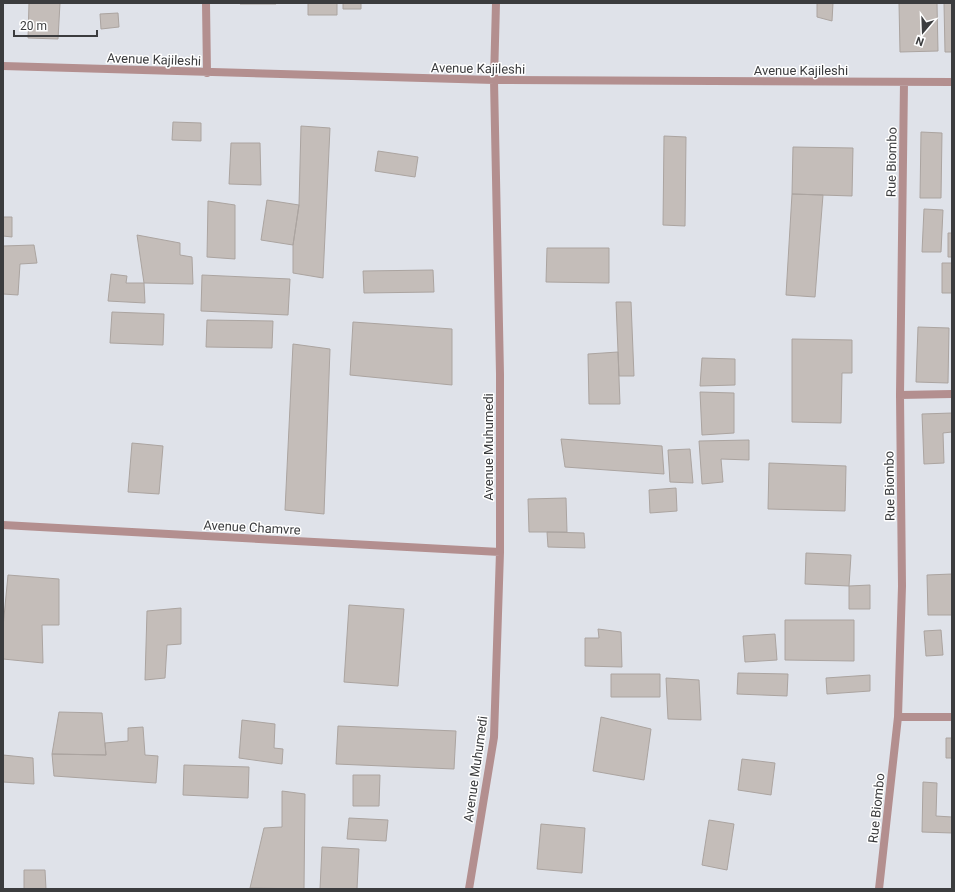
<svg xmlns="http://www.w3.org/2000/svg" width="955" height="892" font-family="Roboto,sans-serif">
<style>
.building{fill:#c4bdb9;stroke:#aba4a0}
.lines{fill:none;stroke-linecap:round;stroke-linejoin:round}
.minor{stroke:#b38f8f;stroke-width:8}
.labels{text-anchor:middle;stroke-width:3;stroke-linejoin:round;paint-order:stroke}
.street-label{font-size:13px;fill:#3b3c3e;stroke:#fff}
</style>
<rect width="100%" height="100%" fill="#dfe2e9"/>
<path class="building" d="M 29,3 L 60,3 L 58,39 L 28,38 Z
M 240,3 L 276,3 L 276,4 L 240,4 Z
M 308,3 L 337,3 L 337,15 L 308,15 Z
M 343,3 L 361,3 L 361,9 L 343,9 Z
M 817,3 L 833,3 L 832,21 L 817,17 Z
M 899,3 L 937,3 L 938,51 L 900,52 Z
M 944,3 L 952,3 L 952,52 L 945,52 Z
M 118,13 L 119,27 L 101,29 L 100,14 Z
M 173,122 L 201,123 L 201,141 L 172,140 Z
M 301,126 L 330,128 L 323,278 L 293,273 L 293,245 L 299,205 Z
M 921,132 L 942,133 L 941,198 L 920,198 Z
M 664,136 L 686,137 L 685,226 L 663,225 Z
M 231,143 L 260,143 L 261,185 L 229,184 Z
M 793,147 L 853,148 L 852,196 L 792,194 Z
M 378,151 L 418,157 L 415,177 L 375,171 Z
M 792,194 L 823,195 L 815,297 L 786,295 Z
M 267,200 L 299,205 L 293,245 L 261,240 Z
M 208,201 L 235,205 L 235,259 L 207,257 Z
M 924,209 L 943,210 L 941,252 L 922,252 Z
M 3,217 L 12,217 L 12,237 L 3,236 Z
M 948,233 L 952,233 L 952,257 L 948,257 Z
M 137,235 L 180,243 L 180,255 L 192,257 L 193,284 L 144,283 Z
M 34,245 L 37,263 L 20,264 L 18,295 L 3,294 L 3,246 Z
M 547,248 L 609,248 L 609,283 L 546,282 Z
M 942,263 L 952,263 L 952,293 L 942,293 Z
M 433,270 L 434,292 L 364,293 L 363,271 Z
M 111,274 L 127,276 L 126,283 L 144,283 L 145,303 L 108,301 Z
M 202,275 L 290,279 L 288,315 L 201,311 Z
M 616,302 L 631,302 L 634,376 L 619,376 Z
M 112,312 L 164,314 L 163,345 L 110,343 Z
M 207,320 L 273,321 L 272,348 L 206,347 Z
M 353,322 L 452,329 L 452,385 L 350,375 Z
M 918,327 L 949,328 L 948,383 L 916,382 Z
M 792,339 L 852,340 L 852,373 L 842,373 L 841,423 L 792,422 Z
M 293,344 L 330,349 L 324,514 L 285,510 Z
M 618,352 L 620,404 L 589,404 L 588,354 Z
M 702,358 L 735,359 L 735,385 L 700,386 Z
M 700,392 L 734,393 L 734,433 L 702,435 Z
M 952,413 L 952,432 L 943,433 L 944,463 L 924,464 L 922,414 Z
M 561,439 L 662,446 L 664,474 L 565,467 Z
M 749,440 L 749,460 L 721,459 L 723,482 L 702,484 L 699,441 Z
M 132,443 L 163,446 L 159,494 L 128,492 Z
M 690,449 L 693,483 L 670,482 L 668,450 Z
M 769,463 L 846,466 L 845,511 L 768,509 Z
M 676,488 L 677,511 L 650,513 L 649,490 Z
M 566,498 L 567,532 L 529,532 L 528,499 Z
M 547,532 L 584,533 L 585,548 L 548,547 Z
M 806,553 L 851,555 L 849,586 L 805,584 Z
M 952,574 L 952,615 L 928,615 L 927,575 Z
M 8,575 L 59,579 L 59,625 L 42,625 L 43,663 L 3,659 L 3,627 Z
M 870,585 L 870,609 L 849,609 L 849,586 Z
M 349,605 L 404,609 L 398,686 L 344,682 Z
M 181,608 L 181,644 L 167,645 L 165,678 L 145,680 L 147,611 Z
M 785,620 L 854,620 L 854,661 L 785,660 Z
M 598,629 L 621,632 L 622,667 L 585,666 L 585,638 L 599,638 Z
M 941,630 L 943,655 L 926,656 L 924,631 Z
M 775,634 L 777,660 L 745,662 L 743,636 Z
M 738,673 L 788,674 L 787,696 L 737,694 Z
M 611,674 L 660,674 L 660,697 L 611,697 Z
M 870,675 L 870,691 L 827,694 L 826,678 Z
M 666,678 L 699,680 L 701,720 L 668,719 Z
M 59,712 L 102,713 L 106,755 L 52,754 Z
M 601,717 L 651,729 L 644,780 L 593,771 Z
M 242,720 L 275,724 L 274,748 L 283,749 L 282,764 L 239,758 Z
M 338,726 L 456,731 L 454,769 L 336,764 Z
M 143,727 L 145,755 L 158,756 L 156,783 L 54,776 L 52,754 L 106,755 L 105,743 L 128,741 L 128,728 Z
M 946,738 L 952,738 L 952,758 L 946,758 Z
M 3,755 L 33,758 L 34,784 L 3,782 Z
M 742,759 L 775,763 L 771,795 L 738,790 Z
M 184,765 L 249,767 L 248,798 L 183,795 Z
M 353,775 L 380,775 L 379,806 L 353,806 Z
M 923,782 L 937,783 L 936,816 L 952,817 L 952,833 L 922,832 Z
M 282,791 L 305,794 L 304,889 L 250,888 L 264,828 L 282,827 Z
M 349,818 L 388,820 L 386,841 L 347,839 Z
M 709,820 L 734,824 L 727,870 L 702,865 Z
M 541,824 L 585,828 L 582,873 L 537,869 Z
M 322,847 L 359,849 L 357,889 L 320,889 Z
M 24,870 L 45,870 L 46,889 L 24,889 Z"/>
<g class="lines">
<path class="minor" d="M 206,3 L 207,73
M 3,66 L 494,80 L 952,82
M 900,395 L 952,394
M 3,525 L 500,552
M 898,717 L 952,717
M 469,889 L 494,737 L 500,552 L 500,374 L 494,80 L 496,3
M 879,889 L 898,717 L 902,586 L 900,395 L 904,82"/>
</g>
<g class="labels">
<g class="street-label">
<text transform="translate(154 59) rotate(2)" y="5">Avenue Kajileshi</text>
<text transform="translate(478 68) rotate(1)" y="5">Avenue Kajileshi</text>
<text x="801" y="75">Avenue Kajileshi</text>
<text transform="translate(891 162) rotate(-89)" y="5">Rue Biombo</text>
<text transform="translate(488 447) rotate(-90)" y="5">Avenue Muhumedi</text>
<text transform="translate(889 486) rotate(-91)" y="5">Rue Biombo</text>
<text transform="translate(252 527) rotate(3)" y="5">Avenue Chamvre</text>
<text transform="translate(475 769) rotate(-82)" y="5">Avenue Muhumedi</text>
<text transform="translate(876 808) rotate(-84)" y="5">Rue Biombo</text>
</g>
</g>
<rect width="955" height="892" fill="none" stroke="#3b3c3e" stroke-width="8"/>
<g transform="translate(923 32) rotate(199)" stroke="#ffffff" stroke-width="3" paint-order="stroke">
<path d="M0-3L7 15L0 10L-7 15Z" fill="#3b3c3e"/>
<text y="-6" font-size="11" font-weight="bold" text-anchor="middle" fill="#3b3c3e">N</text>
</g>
<path d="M14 30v6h83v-6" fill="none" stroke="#3b3c3e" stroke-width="2"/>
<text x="20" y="30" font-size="12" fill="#3b3c3e" stroke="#ffffff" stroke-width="3" paint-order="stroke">20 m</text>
</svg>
